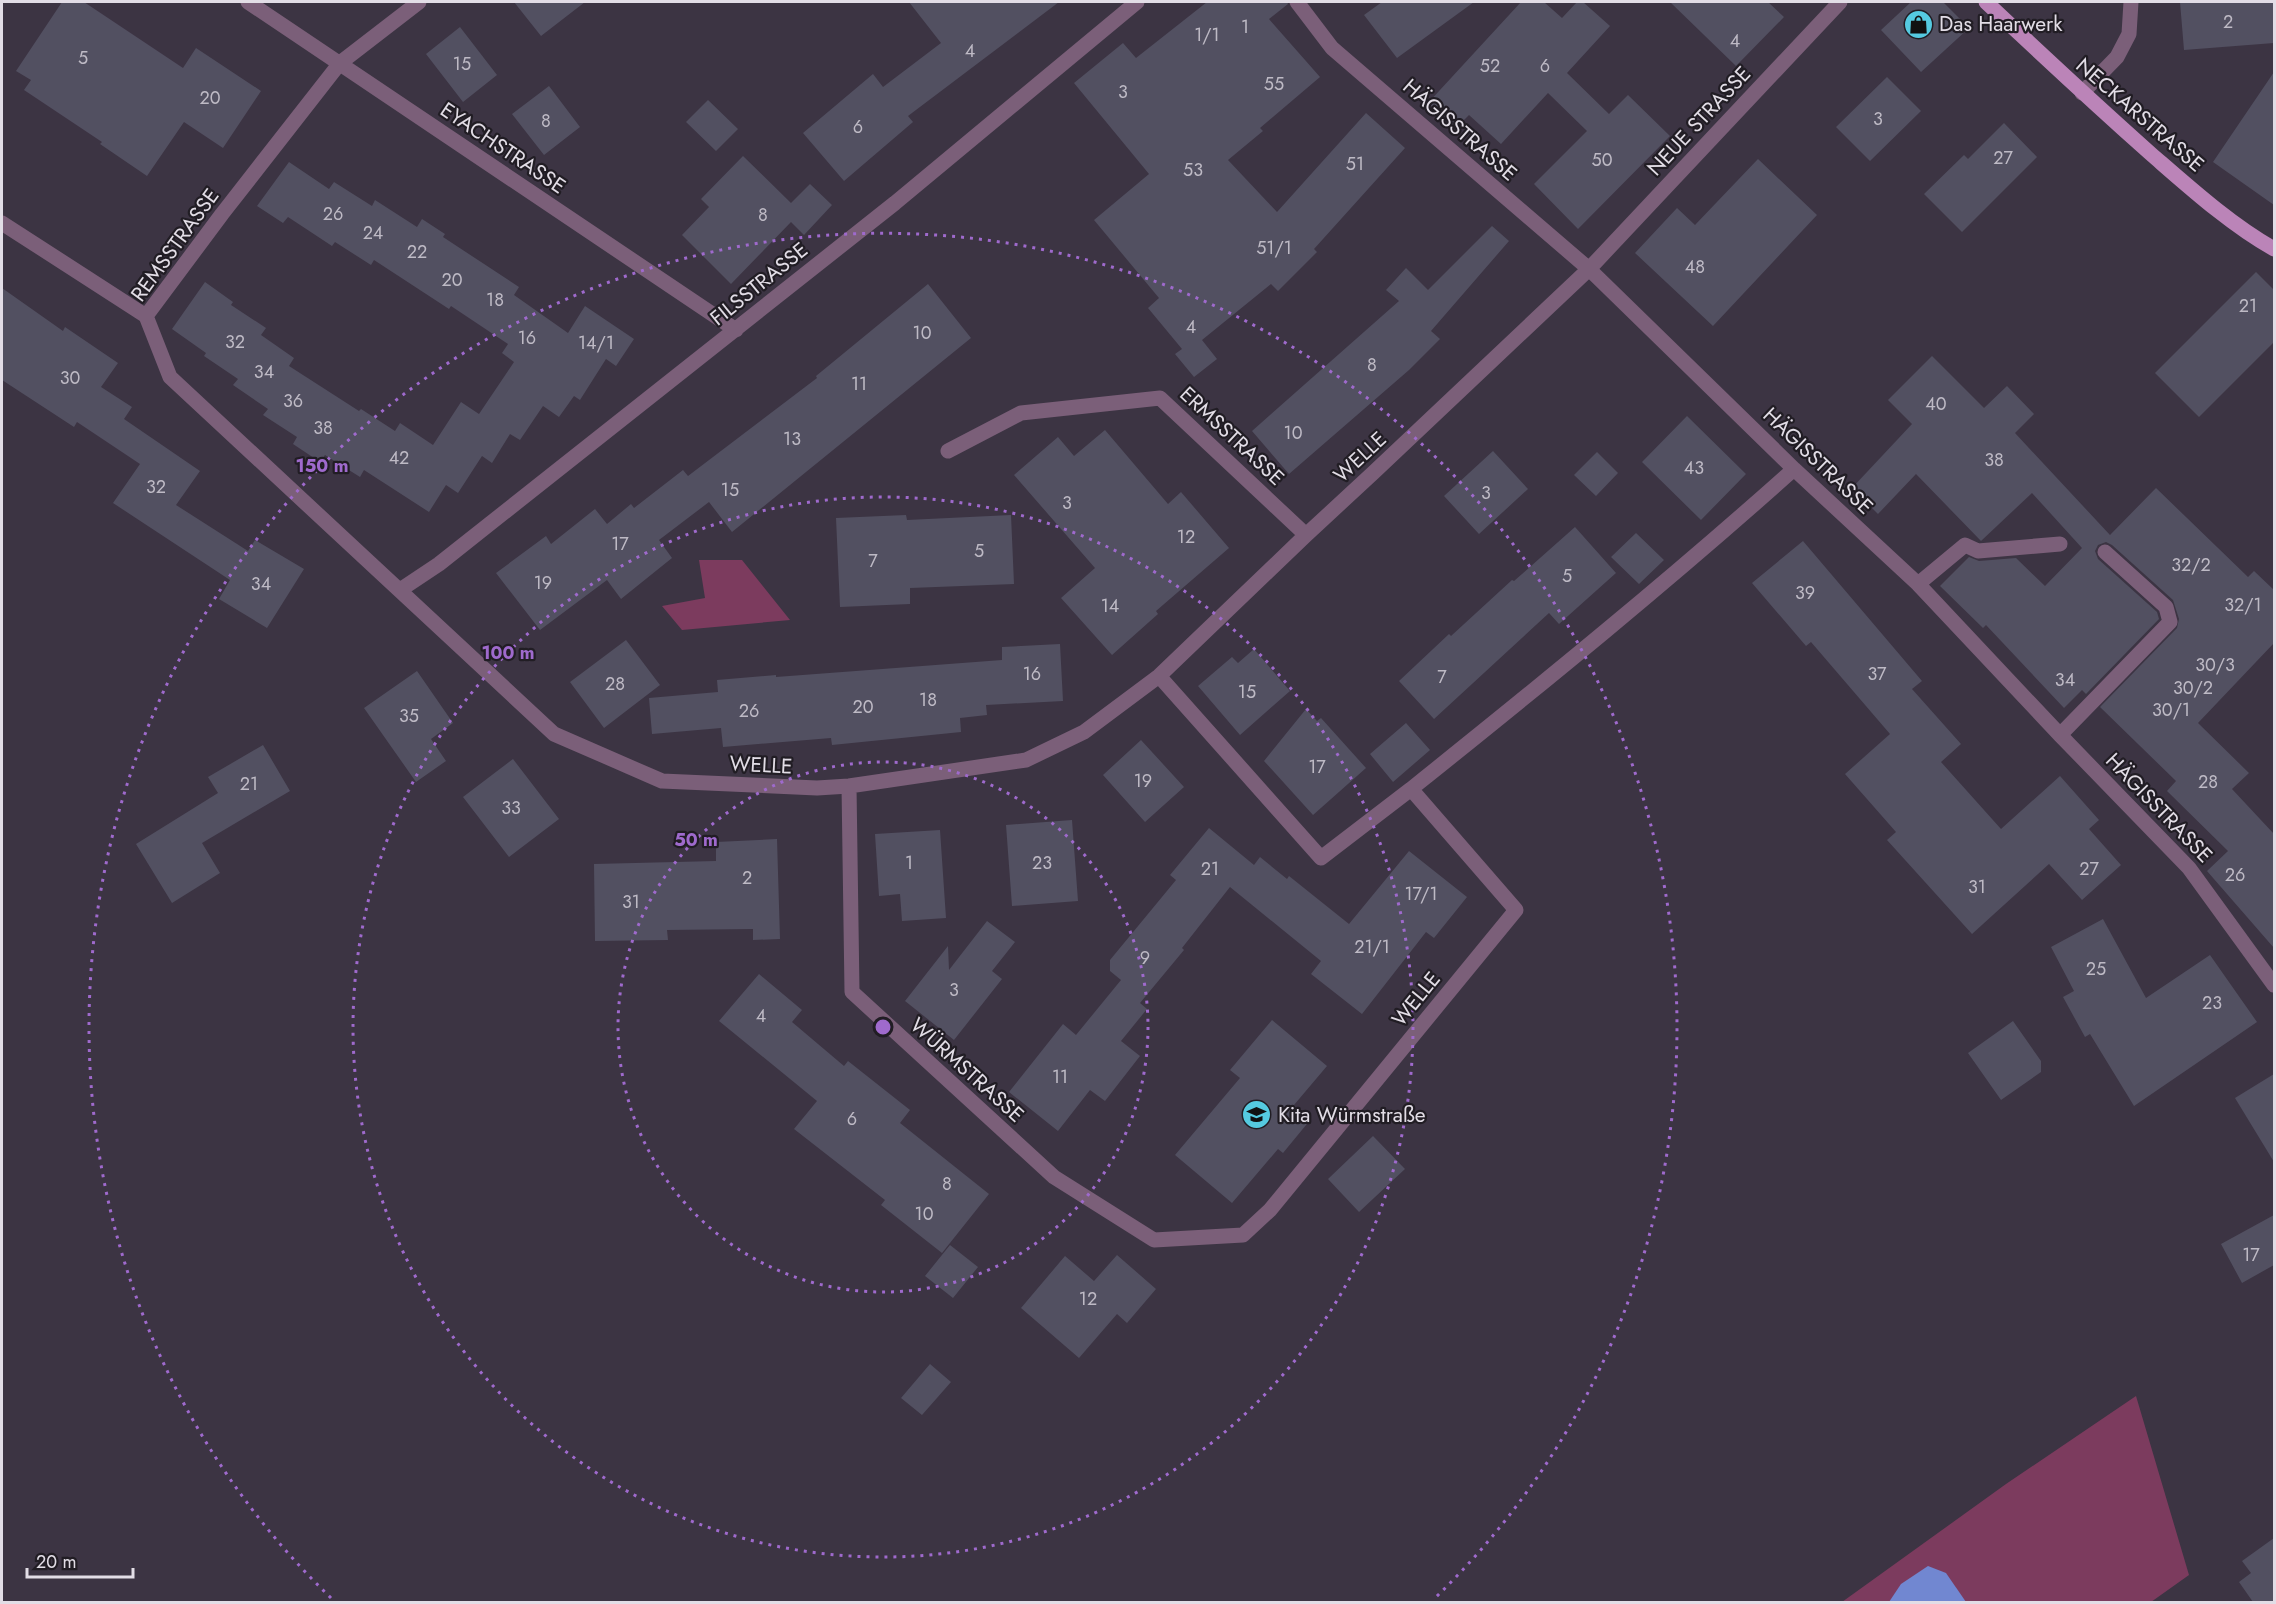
<svg xmlns="http://www.w3.org/2000/svg" width="2276" height="1604" font-family="Jost,sans-serif">
<style>
.green{fill:#7c3b5e}
.water{fill:#7187d1}
.building{fill:#525061}
.lines{fill:none;stroke-linecap:round;stroke-linejoin:round}
.minor{stroke:#7b5f79;stroke-width:15}
.major{stroke:#bb84b8;stroke-width:15}
.ring{fill:none;stroke:#9f6acd;stroke-width:3;stroke-dasharray:3 6}
.labels{text-anchor:middle;stroke-width:4.5;stroke-linejoin:round;paint-order:stroke}
.number-label{font-size:18px;fill:#bebac5}
.poi-label{font-size:21px;fill:#e2dde6;stroke:#211d24;text-anchor:start}
.street-label{font-size:21px;fill:#e2dde6;stroke:#211d24}
.centre{fill:#9f6acd;stroke:#211d24;stroke-width:3}
.ring-label{font-size:18px;text-anchor:middle;font-weight:bold;fill:#9f6acd;stroke:#211d24;stroke-width:4.5;stroke-linejoin:round;paint-order:stroke}
</style>
<rect width="100%" height="100%" fill="#3c3443"/>
<path class="green" d="M 699,560 L 742,560 L 790,620 L 682,630 L 662,606 L 705,598 Z
M 2136,1396 L 2189,1575 L 2151,1602 L 1842,1602 L 2006,1484 Z"/>
<path class="water" d="M 1928,1566 L 1946,1573 L 1966,1602 L 1889,1602 L 1901,1584 Z"/>
<path class="building" d="M 62,2 L 84,2 L 183,68 L 196,48 L 261,91 L 223,148 L 184,122 L 147,176 L 100,144 L 102,142 L 24,90 L 31,80 L 16,71 Z
M 514,2 L 585,2 L 541,36 Z
M 909,2 L 1059,2 L 908,116 L 913,122 L 844,181 L 803,133 L 873,74 L 883,87 L 941,43 Z
M 1207,2 L 1287,2 L 1288,4 L 1269,19 L 1320,77 L 1260,128 L 1263,131 L 1228,160 L 1277,212 L 1366,113 L 1405,148 L 1314,249 L 1317,252 L 1278,291 L 1271,284 L 1202,340 L 1217,359 L 1194,377 L 1175,354 L 1182,349 L 1148,308 L 1159,298 L 1094,220 L 1149,174 L 1074,83 L 1123,43 L 1136,58 Z
M 1382,2 L 1474,2 L 1397,58 L 1364,15 Z
M 1521,2 L 1544,2 L 1562,18 L 1577,2 L 1583,2 L 1610,26 L 1567,73 L 1609,114 L 1628,95 L 1670,136 L 1578,229 L 1534,184 L 1587,131 L 1548,93 L 1501,144 L 1469,115 L 1456,128 L 1428,103 Z
M 1670,2 L 1768,2 L 1784,17 L 1736,66 Z
M 1911,2 L 1943,2 L 1969,28 L 1921,72 L 1881,30 Z
M 2180,2 L 2274,2 L 2274,43 L 2184,50 Z
M 460,27 L 497,75 L 463,102 L 426,54 Z
M 2274,72 L 2274,205 L 2213,162 Z
M 1887,77 L 1921,111 L 1870,161 L 1836,127 Z
M 549,86 L 580,127 L 544,155 L 512,114 Z
M 708,100 L 738,129 L 716,151 L 686,122 Z
M 2004,123 L 2037,157 L 1962,232 L 1924,194 L 1964,155 L 1968,159 Z
M 743,156 L 791,203 L 810,184 L 832,205 L 804,235 L 791,222 L 731,284 L 682,235 L 709,207 L 701,199 Z
M 1758,159 L 1817,215 L 1713,326 L 1635,253 L 1677,208 L 1695,225 Z
M 289,162 L 329,189 L 334,182 L 372,206 L 375,200 L 417,227 L 422,219 L 445,234 L 443,237 L 519,287 L 514,295 L 568,333 L 585,306 L 634,339 L 616,366 L 606,359 L 580,400 L 574,396 L 559,417 L 543,406 L 520,440 L 510,434 L 492,463 L 482,456 L 458,493 L 446,485 L 429,512 L 364,470 L 360,477 L 325,455 L 320,462 L 293,444 L 297,437 L 263,415 L 268,409 L 233,385 L 238,379 L 204,356 L 206,353 L 172,329 L 205,282 L 233,302 L 231,305 L 266,328 L 261,335 L 294,358 L 289,366 L 359,411 L 361,409 L 395,431 L 400,423 L 433,445 L 461,402 L 479,414 L 514,362 L 502,353 L 508,344 L 451,306 L 449,309 L 374,260 L 371,265 L 335,242 L 332,246 L 288,217 L 283,223 L 257,206 Z
M 1492,226 L 1509,241 L 1431,331 L 1440,339 L 1409,370 L 1289,474 L 1252,431 L 1399,301 L 1386,290 L 1406,268 L 1428,290 Z
M 2256,272 L 2274,290 L 2274,342 L 2199,417 L 2155,373 Z
M 928,284 L 971,338 L 732,532 L 709,502 L 659,540 L 672,558 L 621,599 L 607,580 L 540,630 L 496,573 L 546,536 L 551,544 L 595,509 L 607,524 L 631,504 L 634,508 L 683,470 L 688,476 L 817,378 L 816,376 Z
M 2,288 L 63,331 L 65,327 L 118,363 L 101,387 L 132,407 L 124,419 L 200,471 L 176,505 L 248,551 L 255,540 L 304,569 L 267,628 L 219,599 L 230,580 L 113,503 L 140,464 L 77,422 L 74,427 L 2,380 Z
M 1932,356 L 1984,408 L 2007,386 L 2034,414 L 2015,433 L 2110,535 L 2156,488 L 2248,577 L 2254,571 L 2274,590 L 2274,643 L 2198,723 L 2249,773 L 2232,789 L 2274,834 L 2274,948 L 2207,871 L 2228,851 L 2167,791 L 2176,781 L 2100,707 L 2177,628 L 2179,619 L 2173,600 L 2112,545 L 2106,542 L 2098,545 L 2095,551 L 2098,559 L 2157,612 L 2159,619 L 2086,694 L 2082,690 L 2064,708 L 1986,625 L 1983,628 L 1940,586 L 1969,557 L 1979,561 L 2016,558 L 2045,586 L 2082,548 L 2032,493 L 1981,541 L 1916,474 L 1878,514 L 1852,488 L 1912,424 L 1888,400 Z
M 1687,416 L 1746,474 L 1701,520 L 1642,462 Z
M 1105,430 L 1168,504 L 1181,492 L 1229,548 L 1156,611 L 1158,614 L 1112,655 L 1061,598 L 1095,568 L 1014,475 L 1058,437 L 1074,456 Z
M 1493,451 L 1528,489 L 1479,534 L 1444,496 Z
M 1597,452 L 1618,473 L 1596,496 L 1574,475 Z
M 906,515 L 907,520 L 1011,515 L 1014,584 L 910,588 L 910,604 L 840,607 L 836,518 Z
M 1575,527 L 1616,573 L 1559,624 L 1549,613 L 1434,719 L 1399,681 L 1449,634 L 1451,636 L 1512,580 L 1514,581 Z
M 1636,533 L 1664,560 L 1639,584 L 1611,557 Z
M 1803,541 L 1922,681 L 1912,689 L 1961,744 L 1941,762 L 2001,829 L 2060,776 L 2099,820 L 2089,829 L 2121,865 L 2082,900 L 2049,864 L 1972,934 L 1887,840 L 1896,832 L 1845,774 L 1890,734 L 1811,642 L 1806,646 L 1752,583 Z
M 626,640 L 660,685 L 604,728 L 570,682 Z
M 1060,644 L 1063,701 L 986,705 L 987,715 L 960,718 L 961,732 L 832,745 L 831,738 L 723,747 L 721,728 L 652,734 L 649,698 L 718,692 L 717,680 L 776,675 L 776,677 L 1002,660 L 1002,647 Z
M 1254,649 L 1290,691 L 1240,735 L 1198,686 L 1232,657 L 1238,663 Z
M 417,671 L 453,723 L 431,739 L 446,761 L 416,782 L 364,708 Z
M 1306,709 L 1317,721 L 1321,718 L 1366,768 L 1313,815 L 1264,761 Z
M 1406,723 L 1430,750 L 1393,782 L 1370,754 Z
M 1141,740 L 1184,787 L 1145,822 L 1103,775 Z
M 263,745 L 290,791 L 202,843 L 220,873 L 172,903 L 136,844 L 218,793 L 208,777 Z
M 513,759 L 559,819 L 509,857 L 463,797 Z
M 1072,820 L 1078,901 L 1012,906 L 1006,825 Z
M 1209,828 L 1254,865 L 1260,857 L 1287,879 L 1289,876 L 1349,924 L 1409,851 L 1467,897 L 1434,938 L 1426,932 L 1362,1014 L 1311,974 L 1321,961 L 1230,887 L 1182,948 L 1184,950 L 1140,1003 L 1147,1009 L 1121,1041 L 1140,1056 L 1105,1101 L 1090,1090 L 1058,1131 L 1009,1092 L 1063,1024 L 1076,1035 L 1121,980 L 1110,971 L 1110,960 L 1176,880 L 1170,875 Z
M 940,830 L 946,918 L 902,921 L 900,894 L 879,896 L 875,834 Z
M 777,839 L 780,939 L 753,940 L 753,929 L 667,930 L 668,940 L 595,941 L 594,864 L 716,861 L 716,842 Z
M 2103,919 L 2146,998 L 2210,955 L 2257,1022 L 2134,1106 L 2090,1034 L 2085,1037 L 2063,997 L 2074,991 L 2051,947 Z
M 987,921 L 1015,942 L 992,971 L 1002,979 L 954,1040 L 905,1001 L 948,946 L 949,970 Z
M 759,974 L 802,1010 L 792,1022 L 844,1066 L 848,1061 L 910,1110 L 900,1123 L 989,1194 L 942,1253 L 881,1205 L 885,1200 L 794,1129 L 817,1101 L 719,1021 Z
M 1272,1020 L 1327,1066 L 1294,1105 L 1311,1119 L 1283,1153 L 1278,1149 L 1232,1203 L 1175,1155 L 1240,1078 L 1230,1070 Z
M 2013,1021 L 2041,1061 L 2041,1072 L 2001,1100 L 1968,1053 Z
M 2274,1074 L 2274,1162 L 2235,1098 Z
M 1373,1136 L 1405,1169 L 1359,1212 L 1328,1179 Z
M 2274,1215 L 2274,1265 L 2242,1283 L 2221,1244 Z
M 950,1245 L 978,1267 L 953,1298 L 925,1276 Z
M 1117,1255 L 1156,1289 L 1127,1323 L 1117,1314 L 1079,1358 L 1021,1308 L 1065,1256 L 1094,1281 Z
M 930,1364 L 951,1382 L 922,1415 L 901,1398 Z
M 2274,1538 L 2274,1602 L 2253,1602 L 2239,1582 L 2251,1573 L 2242,1561 Z"/>
<g class="lines">
<path class="minor" d="M 248,2 L 736,330
M 419,2 L 340,63 L 222,214 L 146,316 L 170,377 L 554,734 L 662,781 L 817,788 L 849,786 L 1026,760 L 1084,732 L 1159,676 L 1306,535 L 1373,473 L 1589,269 L 1840,2
M 1297,2 L 1332,48 L 1589,269 L 1794,469 L 1918,584 L 2060,735 L 2189,868 L 2274,985
M 2082,93 L 2117,57 L 2129,34 L 2131,2
M 2,223 L 146,316
M 948,451 L 1021,413 L 1160,398 L 1306,535
M 1918,584 L 1965,545 L 1978,551 L 2060,544
M 400,590 L 439,564 L 895,203 L 1137,2
M 1159,676 L 1321,858 L 1411,789
M 2060,735 L 2170,622 L 2166,607 L 2105,552
M 849,786 L 852,992 L 1054,1177 L 1154,1240 L 1243,1235 L 1270,1210 L 1516,910 L 1411,789 C 1541,685 1670,580 1794,469"/>
<path class="major" d="M 1986,2 C 2040,53 2095,104 2151,154 C 2189,187 2231,225 2274,249"/>
</g>
<g class="ring">
<circle cx="883" cy="1027" r="265"/>
<circle cx="883" cy="1027" r="530"/>
<path d="M331 1598A794 794 0 1 1 1435 1598"/>
</g>
<defs>
<symbol id="shop-disc" viewBox="-11 -11 22 22"><circle r="9.5" fill="#55cae0" stroke="#211d24"/><path d="M-5-2.5h2.3a2.7 3.5 0 0 1 5.4 0H5L5.5 6h-11ZM-1.5-2.5h3a1.5 2.3 0 0 0-3 0Z" fill="#111"/></symbol>
<symbol id="school-disc" viewBox="-11 -11 22 22"><circle r="9.5" fill="#55cae0" stroke="#211d24"/><path d="M0-5L7-2L0 1L-7-2ZM-4 1L0 2.5L4 1V4Q0 6-4 4Z" fill="#111"/></symbol>
</defs>
<g fill-rule="evenodd">
<use href="#shop-disc" x="1902" y="8" width="33" height="33"/>
<use href="#school-disc" x="1240" y="1098" width="33" height="33"/>
</g>
<g class="labels">
<g class="number-label">
<text x="2228" y="28">2</text>
<text x="1245" y="33">1</text>
<text x="1207" y="41">1/1</text>
<text x="1735" y="47">4</text>
<text x="970" y="57">4</text>
<text x="83" y="64">5</text>
<text x="462" y="70">15</text>
<text x="1490" y="72">52</text>
<text x="1545" y="72">6</text>
<text x="1274" y="90">55</text>
<text x="1123" y="98">3</text>
<text x="210" y="104">20</text>
<text x="1878" y="125">3</text>
<text x="546" y="127">8</text>
<text x="858" y="133">6</text>
<text x="2003" y="164">27</text>
<text x="1602" y="166">50</text>
<text x="1355" y="170">51</text>
<text x="1193" y="176">53</text>
<text x="333" y="220">26</text>
<text x="763" y="221">8</text>
<text x="373" y="239">24</text>
<text x="1274" y="254">51/1</text>
<text x="417" y="258">22</text>
<text x="1695" y="273">48</text>
<text x="452" y="286">20</text>
<text x="495" y="306">18</text>
<text x="2248" y="312">21</text>
<text x="1191" y="333">4</text>
<text x="922" y="339">10</text>
<text x="527" y="344">16</text>
<text x="235" y="348">32</text>
<text x="596" y="349">14/1</text>
<text x="1372" y="371">8</text>
<text x="264" y="378">34</text>
<text x="70" y="384">30</text>
<text x="859" y="390">11</text>
<text x="293" y="407">36</text>
<text x="1936" y="410">40</text>
<text x="323" y="434">38</text>
<text x="1293" y="439">10</text>
<text x="792" y="445">13</text>
<text x="399" y="464">42</text>
<text x="1994" y="466">38</text>
<text x="1694" y="474">43</text>
<text x="156" y="493">32</text>
<text x="730" y="496">15</text>
<text x="1486" y="499">3</text>
<text x="1067" y="509">3</text>
<text x="1186" y="543">12</text>
<text x="620" y="550">17</text>
<text x="979" y="557">5</text>
<text x="873" y="567">7</text>
<text x="2191" y="571">32/2</text>
<text x="1567" y="582">5</text>
<text x="543" y="589">19</text>
<text x="261" y="590">34</text>
<text x="1805" y="599">39</text>
<text x="2243" y="611">32/1</text>
<text x="1110" y="612">14</text>
<text x="2215" y="671">30/3</text>
<text x="1032" y="680">16</text>
<text x="1877" y="680">37</text>
<text x="1442" y="683">7</text>
<text x="2065" y="686">34</text>
<text x="615" y="690">28</text>
<text x="2193" y="694">30/2</text>
<text x="1247" y="698">15</text>
<text x="928" y="706">18</text>
<text x="863" y="713">20</text>
<text x="2171" y="716">30/1</text>
<text x="749" y="717">26</text>
<text x="409" y="722">35</text>
<text x="1317" y="773">17</text>
<text x="1143" y="787">19</text>
<text x="2208" y="788">28</text>
<text x="249" y="790">21</text>
<text x="511" y="814">33</text>
<text x="909" y="869">1</text>
<text x="1042" y="869">23</text>
<text x="1210" y="875">21</text>
<text x="2089" y="875">27</text>
<text x="2235" y="881">26</text>
<text x="747" y="884">2</text>
<text x="1977" y="893">31</text>
<text x="1421" y="900">17/1</text>
<text x="631" y="908">31</text>
<text x="1372" y="953">21/1</text>
<text x="1145" y="964">9</text>
<text x="2096" y="975">25</text>
<text x="954" y="996">3</text>
<text x="2212" y="1009">23</text>
<text x="761" y="1022">4</text>
<text x="1060" y="1083">11</text>
<text x="852" y="1125">6</text>
<text x="947" y="1190">8</text>
<text x="924" y="1220">10</text>
<text x="2251" y="1261">17</text>
<text x="1088" y="1305">12</text>
</g>
<g class="poi-label">
<text x="1939" y="31">Das Haarwerk</text>
<text x="1278" y="1122">Kita Würmstraße</text>
</g>
<g class="street-label">
<text transform="translate(2140 115) rotate(41)" y="7">NECKARSTRASSE</text>
<text transform="translate(1699 121) rotate(-47)" y="7">NEUE STRASSE</text>
<text transform="translate(1460 130) rotate(41)" y="7">HÄGISSTRASSE</text>
<text transform="translate(503 148) rotate(34)" y="7">EYACHSTRASSE</text>
<text transform="translate(175 245) rotate(-54)" y="7">REMSSTRASSE</text>
<text transform="translate(759 284) rotate(-39)" y="7">FILSSTRASSE</text>
<text transform="translate(1232 436) rotate(43)" y="7">ERMSSTRASSE</text>
<text transform="translate(1360 457) rotate(-43)" y="7">WELLE</text>
<text transform="translate(1818 461) rotate(44)" y="7">HÄGISSTRASSE</text>
<text transform="translate(761 765) rotate(3)" y="7">WELLE</text>
<text transform="translate(2159 808) rotate(46)" y="7">HÄGISSTRASSE</text>
<text transform="translate(1416 999) rotate(-51)" y="7">WELLE</text>
<text transform="translate(967 1070) rotate(42)" y="7">WÜRMSTRASSE</text>
</g>
</g>
<circle cx="883" cy="1027" r="9" class="centre"/>
<g class="ring-label">
<text x="322" y="472">150 m</text>
<text x="508" y="659">100 m</text>
<text x="696" y="846">50 m</text>
</g>
<rect width="2276" height="1604" fill="none" stroke="#e2dde6" stroke-width="6"/>
<path d="M27 1568v9h106v-9" fill="none" stroke="#e2dde6" stroke-width="3"/>
<text x="36" y="1568" font-size="18" fill="#e2dde6" stroke="#211d24" stroke-width="4.5" paint-order="stroke">20 m</text>
</svg>
